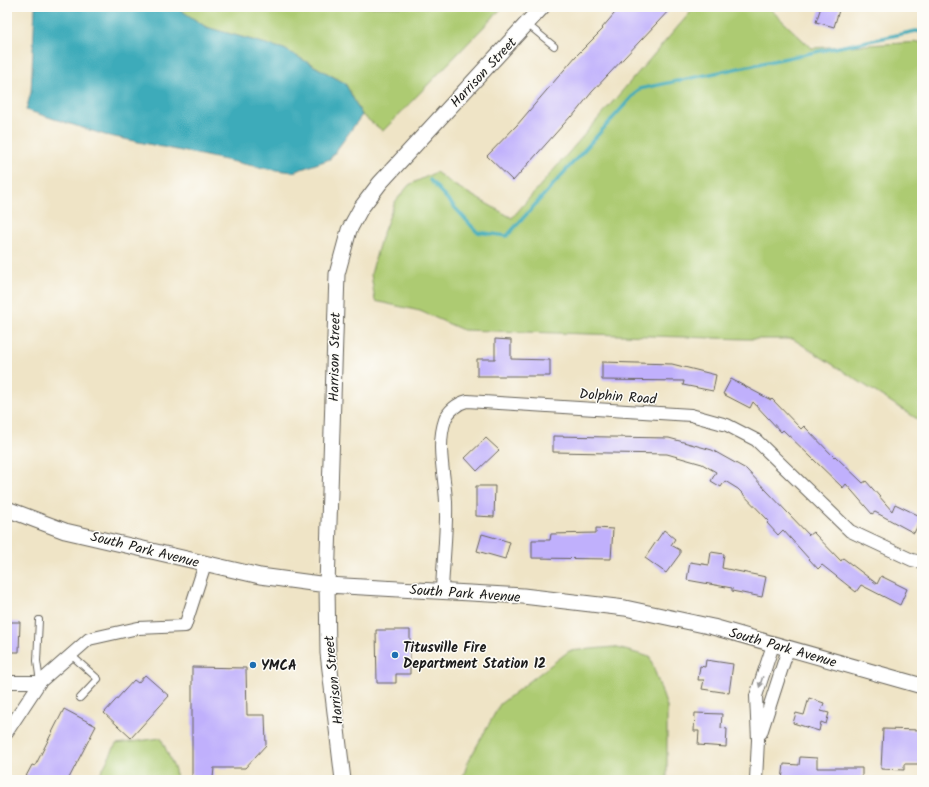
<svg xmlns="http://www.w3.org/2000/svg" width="929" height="787" font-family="Kalam,sans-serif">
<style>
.green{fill:#adcb72;stroke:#647447}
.water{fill:#3cabba;stroke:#2c646b}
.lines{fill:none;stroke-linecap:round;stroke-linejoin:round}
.stream{stroke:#3cabba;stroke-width:3.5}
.building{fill:#c0b0fc}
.service-casing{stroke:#666258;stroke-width:8}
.minor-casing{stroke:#666258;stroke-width:14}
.tertiary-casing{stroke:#666258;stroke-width:17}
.service{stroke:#fff;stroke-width:6}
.minor{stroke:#fff;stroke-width:12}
.tertiary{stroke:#fff;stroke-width:15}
.oneway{fill:#999}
.poi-dot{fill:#1f6fb2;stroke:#fdfcf7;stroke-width:1.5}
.labels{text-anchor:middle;stroke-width:3;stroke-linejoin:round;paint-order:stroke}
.street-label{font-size:14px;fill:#1c1c1c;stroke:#fdfcf7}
.poi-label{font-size:14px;font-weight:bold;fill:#1c1c1c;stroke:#fdfcf7;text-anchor:start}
</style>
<rect width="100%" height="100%" fill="#fdfcf7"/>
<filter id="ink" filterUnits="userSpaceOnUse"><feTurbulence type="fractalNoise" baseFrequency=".025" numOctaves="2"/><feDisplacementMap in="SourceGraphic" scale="8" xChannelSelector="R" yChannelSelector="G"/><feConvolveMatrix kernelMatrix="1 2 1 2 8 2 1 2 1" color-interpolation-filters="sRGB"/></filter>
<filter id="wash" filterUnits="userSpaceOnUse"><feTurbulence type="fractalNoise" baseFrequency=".012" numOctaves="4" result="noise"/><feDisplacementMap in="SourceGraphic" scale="16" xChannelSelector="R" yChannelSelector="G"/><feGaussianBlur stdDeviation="0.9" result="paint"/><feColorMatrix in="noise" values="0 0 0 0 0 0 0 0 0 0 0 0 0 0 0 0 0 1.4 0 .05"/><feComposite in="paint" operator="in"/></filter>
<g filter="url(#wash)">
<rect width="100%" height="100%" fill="#efe4c6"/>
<path class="green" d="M 176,7 L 503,7 L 383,131 L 362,115 L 345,83 L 284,49 L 206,27 Z
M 695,7 L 768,7 L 811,48 L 922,42 L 922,422 L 793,339 L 746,339 L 463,330 L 420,311 L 375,301 L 371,274 L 381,238 L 395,202 L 409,185 L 436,172 L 454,185 L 512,218 Z
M 614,647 L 650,657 L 667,707 L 667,780 L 462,780 L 468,762 L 500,704 L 569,651 Z
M 161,738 L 175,770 L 176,780 L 97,780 L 116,744 Z"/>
<path class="water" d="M 35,7 L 176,7 L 206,27 L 284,49 L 339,80 L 345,83 L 362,115 L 330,159 L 293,172 L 268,169 L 105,135 L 26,110 L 31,92 Z"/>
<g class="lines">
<path class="stream" d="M 430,180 L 477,232 L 507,236 L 639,89 L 916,31 L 922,32"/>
</g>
<g id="blocks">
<path class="building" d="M 620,7 L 672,7 L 592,92 L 572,117 L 571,116 L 513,181 L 487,156 L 517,125 L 576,56 L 603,29 L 602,28 Z
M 821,7 L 840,7 L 834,27 L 816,22 Z
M 495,339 L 511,340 L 511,359 L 550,360 L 550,376 L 477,376 L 477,359 L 495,359 Z
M 602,362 L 672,364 L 716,375 L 713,391 L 683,385 L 684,381 L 602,380 Z
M 731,379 L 771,400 L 772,399 L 801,429 L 804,426 L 834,457 L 835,456 L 863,483 L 866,481 L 892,511 L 895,504 L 922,517 L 914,533 L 875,512 L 872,514 L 846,484 L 843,488 L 783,430 L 781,432 L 753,402 L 750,408 L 723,394 Z
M 553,436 L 669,438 L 712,450 L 746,469 L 809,535 L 813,532 L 841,561 L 843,558 L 877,584 L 881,576 L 907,589 L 900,605 L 861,585 L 856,592 L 822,565 L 818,569 L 783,530 L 778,535 L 767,523 L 769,521 L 738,489 L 725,481 L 721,487 L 711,481 L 716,472 L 702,464 L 667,454 L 553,452 Z
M 486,438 L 499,450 L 477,471 L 465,458 Z
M 476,486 L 495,486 L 494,517 L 476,516 Z
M 596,528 L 613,529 L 611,559 L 532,558 L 532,540 L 550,540 L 551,534 L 596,533 Z
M 664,530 L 675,539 L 671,545 L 680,550 L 680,554 L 666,573 L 645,558 Z
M 482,534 L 510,542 L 505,559 L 477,551 Z
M 711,552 L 724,554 L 722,568 L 766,577 L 762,597 L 732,591 L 732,588 L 687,580 L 690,562 L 709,565 Z
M 7,622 L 20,622 L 19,652 L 7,652 Z
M 376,630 L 410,630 L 410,674 L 396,674 L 396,683 L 377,683 Z
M 706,660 L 733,664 L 729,693 L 702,689 L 704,680 L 698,680 L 700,666 L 705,667 Z
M 192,667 L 246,668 L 247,715 L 265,715 L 266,745 L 245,768 L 214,768 L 213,778 L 192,779 Z
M 145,675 L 169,696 L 131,738 L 104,713 L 134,680 L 138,683 Z
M 809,698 L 824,703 L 821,711 L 829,713 L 826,724 L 821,722 L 819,731 L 793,723 L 796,713 L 804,715 Z
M 64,709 L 96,726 L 68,780 L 24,780 L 32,765 L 35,766 Z
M 695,713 L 722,714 L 721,728 L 727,729 L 726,747 L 698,745 L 699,731 L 694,731 Z
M 883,729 L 922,730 L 922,764 L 904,764 L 904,770 L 881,769 Z
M 800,757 L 817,758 L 817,768 L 862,768 L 862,780 L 782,780 L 784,764 L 799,765 Z"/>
</g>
</g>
<g filter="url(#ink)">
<use href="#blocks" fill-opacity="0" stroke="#666258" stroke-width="1"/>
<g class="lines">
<defs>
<path id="service" d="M 527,24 L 554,46
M 39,620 L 37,661 L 40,682
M 71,655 L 98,679 L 80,698"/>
<path id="minor" d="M 442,591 C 443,562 447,532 446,502 C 445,476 436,446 445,420 C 448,411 458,403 467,401 L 691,415 L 727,425 L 756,440 L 850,531 L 912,560 L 922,562
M 7,682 L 40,682
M 7,732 L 40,682 L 89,639 L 138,628 L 185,626 L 205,564
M 761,733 L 788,649
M 756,780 L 758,740 L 756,696 L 773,645"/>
<path id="tertiary" d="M 7,509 L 65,531 L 260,576 L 327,585 L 523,596 L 625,608 L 713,627 L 922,686
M 343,780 L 328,653 L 327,585 L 337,274 L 349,230 L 361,208 L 380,183 L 542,7"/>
</defs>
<use href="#service" class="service-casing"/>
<use href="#minor" class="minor-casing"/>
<use href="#tertiary" class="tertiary-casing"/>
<use href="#service" class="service"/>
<use href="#minor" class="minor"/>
<use href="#tertiary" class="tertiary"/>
</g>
<defs><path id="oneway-solid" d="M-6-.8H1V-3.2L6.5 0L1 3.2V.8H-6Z"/></defs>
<use class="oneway" href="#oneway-solid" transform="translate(761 682) rotate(108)"/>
</g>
<g class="poi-dot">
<circle cx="395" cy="655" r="4"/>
<circle cx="253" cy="665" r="4"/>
</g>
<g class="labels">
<g class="street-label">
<text transform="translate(483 72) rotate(-47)" y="5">Harrison Street</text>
<text transform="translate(334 357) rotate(-89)" y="5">Harrison Street</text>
<text transform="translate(618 396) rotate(4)" y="5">Dolphin Road</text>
<text transform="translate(145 549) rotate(14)" y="5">South Park Avenue</text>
<text transform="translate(465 593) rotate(4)" y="5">South Park Avenue</text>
<text transform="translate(783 647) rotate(16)" y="5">South Park Avenue</text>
<text transform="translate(333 680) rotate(-96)" y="5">Harrison Street</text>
</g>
<g class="poi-label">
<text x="403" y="652">Titusville Fire<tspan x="403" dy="16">Department Station 12</tspan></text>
<text x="261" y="670">YMCA</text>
</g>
</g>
<rect width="929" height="787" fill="none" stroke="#fdfcf7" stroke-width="24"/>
</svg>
